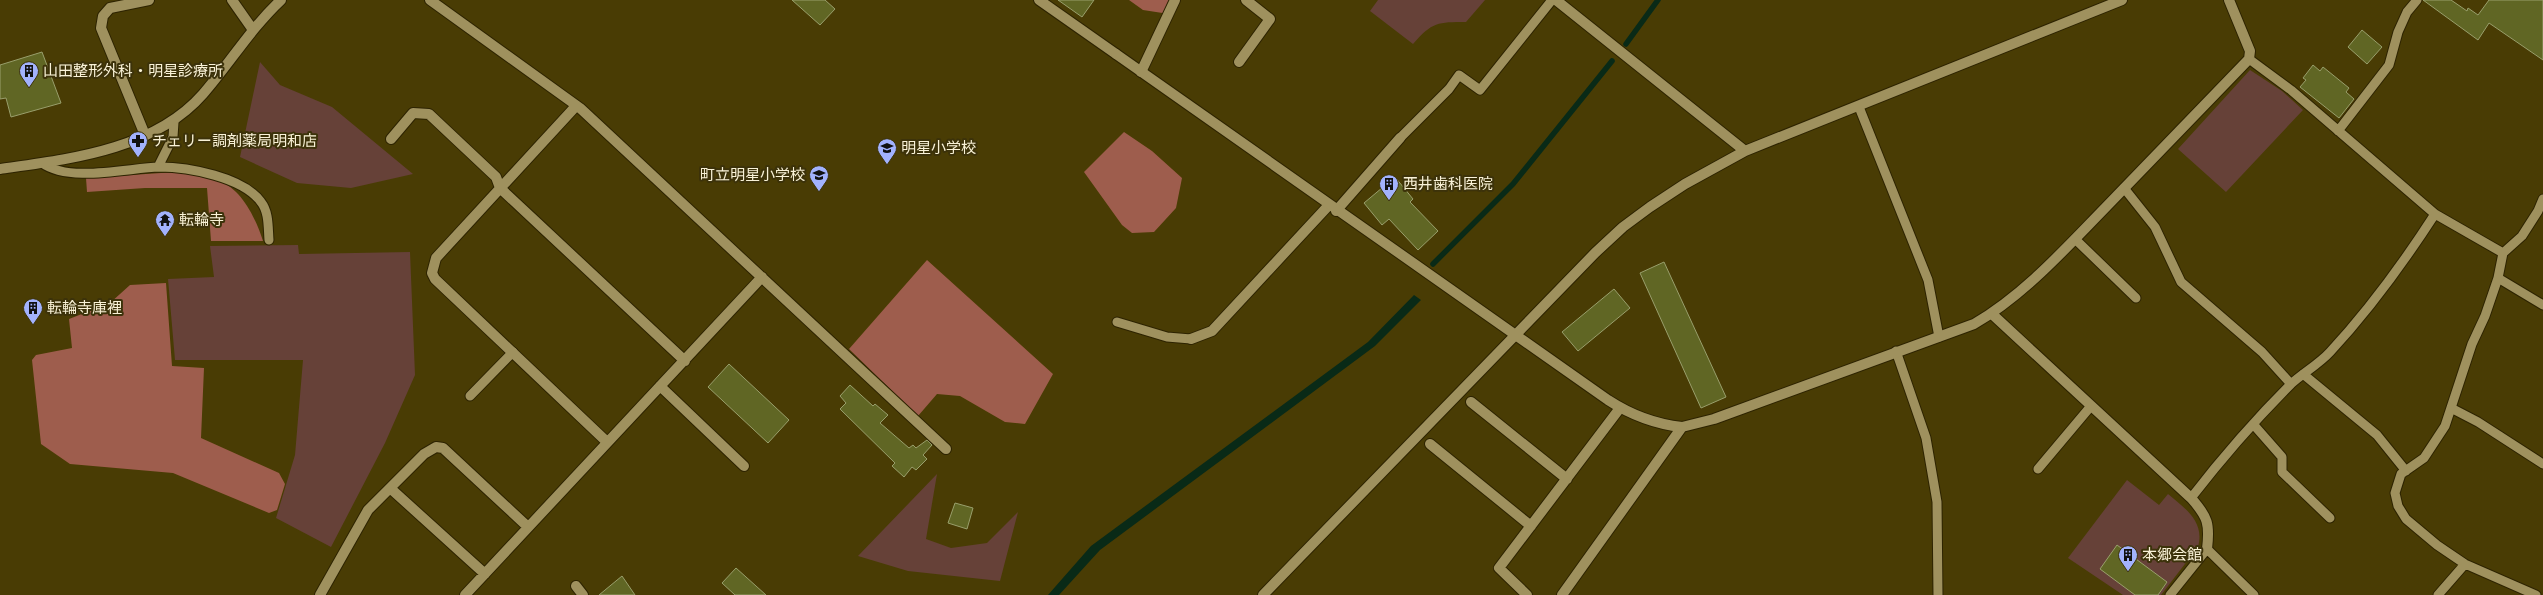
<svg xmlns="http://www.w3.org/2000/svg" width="2543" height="595" font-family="Mulish,'Noto Sans JP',sans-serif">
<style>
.green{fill:#664138}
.forest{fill:#9e5d4d}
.water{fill:#092a17}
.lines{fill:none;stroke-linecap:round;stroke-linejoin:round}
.stream{stroke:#092a17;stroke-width:5.5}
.building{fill:#606624;stroke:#999f6c}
.service-casing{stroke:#2d2300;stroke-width:11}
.minor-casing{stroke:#2d2300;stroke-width:12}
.tertiary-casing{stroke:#2d2300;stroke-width:12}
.service{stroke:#9f915e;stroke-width:9}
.minor{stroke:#9f915e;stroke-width:10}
.tertiary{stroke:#9f915e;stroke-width:10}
.labels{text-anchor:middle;stroke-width:4;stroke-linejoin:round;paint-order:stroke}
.poi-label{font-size:15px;fill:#f9f2d7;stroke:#3c320a;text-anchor:start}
</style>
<rect width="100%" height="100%" fill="#493c04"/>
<path class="green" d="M 1378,0 L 1485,0 L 1466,22 C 1438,22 1432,22 1413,44 L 1370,11 Z
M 260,62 L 280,85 L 332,107 L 413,174 L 351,188 L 297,183 L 240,157 Z
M 2250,70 L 2282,91 L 2303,110 L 2226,192 L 2178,149 Z
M 298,245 L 299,254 L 410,252 L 415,375 L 385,443 L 331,547 L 276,518 L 295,455 L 303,360 L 175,360 L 168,279 L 214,277 L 210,246 Z
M 937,474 L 926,539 L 951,548 L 987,543 L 1018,512 L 1000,581 L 908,571 L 858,556 Z
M 2127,480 L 2159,505 L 2168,494 C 2186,509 2205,522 2198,547 L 2161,595 L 2123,595 L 2068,558 Z"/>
<path class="forest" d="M 1129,0 L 1175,0 L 1169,14 L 1143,10 Z
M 1124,132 L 1152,151 L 1182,178 L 1176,208 L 1154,232 L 1132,233 L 1122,225 L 1084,172 Z
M 176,172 C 190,175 206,176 219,181 C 242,189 256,219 263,241 L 211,241 L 207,188 L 145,188 L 87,192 L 86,178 Z
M 927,260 L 1053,374 L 1025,424 L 1005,422 L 960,396 L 937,394 L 918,416 L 849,349 Z
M 166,283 L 172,366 L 204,368 L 201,438 L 279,473 L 285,484 L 277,510 L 269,513 L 173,473 L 70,464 L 41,444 L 32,360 L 36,355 L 72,348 L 69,319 L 110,303 L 130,285 Z"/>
<path class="water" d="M 1414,295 L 1421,300 L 1375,346 L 1100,550 L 1059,595 L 1048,595 L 1091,546 L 1368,342 Z"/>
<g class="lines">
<path class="stream" d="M 1626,44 L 1658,0
M 1433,264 L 1513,184 L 1612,61"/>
</g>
<path class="building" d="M 792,0 L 825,0 L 835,9 L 820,25 Z
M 1058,0 L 1094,0 L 1082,17 Z
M 2423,0 L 2451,0 L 2467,11 L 2468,8 L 2478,15 L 2489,0 L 2543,0 L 2543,60 L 2489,23 L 2478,40 Z
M 2362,30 L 2382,47 L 2367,64 L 2348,47 Z
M 42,52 L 61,103 L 11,117 L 6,98 L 0,99 L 0,65 Z
M 2313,65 L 2320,71 L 2323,67 L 2349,88 L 2346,92 L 2354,99 L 2339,118 L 2300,87 L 2306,80 L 2303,78 Z
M 1395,177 L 1413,199 L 1410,202 L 1438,231 L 1418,250 L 1389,219 L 1382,225 L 1364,203 Z
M 1664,262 L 1726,397 L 1701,408 L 1640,273 Z
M 1614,289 L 1630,308 L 1578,351 L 1562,332 Z
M 729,364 L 789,420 L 768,443 L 708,387 Z
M 850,385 L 873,406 L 875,404 L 888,415 L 880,423 L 909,448 L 913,445 L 916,448 L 927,440 L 932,445 L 923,455 L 927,459 L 916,470 L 912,467 L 904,477 L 892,466 L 895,463 L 840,409 L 846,403 L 840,396 Z
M 955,503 L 973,508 L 967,529 L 948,523 Z
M 2117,545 L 2167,582 L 2158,595 L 2135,595 L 2100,569 Z
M 736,568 L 766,595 L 735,595 L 722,583 Z
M 622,576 L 635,595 L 599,595 Z"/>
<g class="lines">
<defs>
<path id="service" d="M 2249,59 L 2291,90 L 2435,214 L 2503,253
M 1859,107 L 1928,280 L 1939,337
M 2338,131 L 2389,65 L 2398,32 L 2407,12 L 2417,0
M 1400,138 L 1449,89 L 1459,75 L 1480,90 L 1552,0
M 42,163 C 69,183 128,168 159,167 C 188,167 243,177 261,202 C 269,212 268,227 269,240
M 158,167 L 173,137 L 174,122
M 2124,188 L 2155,227 L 2181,282 L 2262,352 L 2291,384
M 2075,239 L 2136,298
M 2498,278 L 2543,305
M 1117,322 L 1167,337 L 1191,339
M 1896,351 L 1926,438 L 1937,502 L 1938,595
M 2303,374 L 2377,435 L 2406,471
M 470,396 L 513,352
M 2451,408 L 2478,422 L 2543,464
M 2253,424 L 2282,457 L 2282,472 L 2330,518
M 2038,469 L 2091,406
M 2191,498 C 2222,458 2255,420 2291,384 C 2303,373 2319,364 2330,352 C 2369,310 2404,262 2435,214
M 2170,595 L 2207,549 L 2254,595
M 2438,595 L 2465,564
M 2536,595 L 2465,564 L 2437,545 L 2406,519 L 2398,506 L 2395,493 L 2401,474 L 2424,458 L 2445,426 L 2472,344 L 2485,316 L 2498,278 L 2503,253 L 2522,236 L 2538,211 L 2543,199"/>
<path id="minor" d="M 232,0 L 253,30
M 430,0 L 580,108 L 946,449
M 1039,0 L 1116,54
M 1239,62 L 1270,19 L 1246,0
M 1141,72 L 1175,0
M 576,106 L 436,258 L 432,273 L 435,279 L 607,442
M 145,135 L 101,28 L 103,16 L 110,8 L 149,0
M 391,139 L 413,113 L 429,114 L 496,177 L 500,188 L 685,361
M 0,169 C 70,159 154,150 203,94 C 230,63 251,28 281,0
M 1336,211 L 1400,138
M 1992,314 L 2191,498 C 2208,517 2210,524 2207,549
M 1191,339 L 1212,331 L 1329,205
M 660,386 L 744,466
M 1471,402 L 1567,479
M 1430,444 L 1531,526
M 390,488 L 485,574
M 576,586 L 583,595
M 320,595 L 368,510 L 424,454 L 436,447 L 443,448 L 528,527
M 465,595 L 762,277
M 1527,595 L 1499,568 L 1620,408
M 1562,595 L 1682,427 L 1714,419 L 1974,324 C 2024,295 2065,249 2105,208 C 2153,158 2201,108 2249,59 L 2250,51 L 2229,0"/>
<path id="tertiary" d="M 1556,0 L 1745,151
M 1116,54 L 1608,400 C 1631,415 1654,424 1682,427
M 1263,595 L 1595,253 L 1623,227 L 1650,207 L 1685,184 L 1745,151 L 2122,0"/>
</defs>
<use href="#service" class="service-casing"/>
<use href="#minor" class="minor-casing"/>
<use href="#tertiary" class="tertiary-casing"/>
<use href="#service" class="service"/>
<use href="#minor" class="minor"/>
<use href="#tertiary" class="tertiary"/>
</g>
<defs>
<symbol id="building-pin" viewBox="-11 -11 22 30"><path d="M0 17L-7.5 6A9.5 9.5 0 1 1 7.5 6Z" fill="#a2b2fd" stroke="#3c320a"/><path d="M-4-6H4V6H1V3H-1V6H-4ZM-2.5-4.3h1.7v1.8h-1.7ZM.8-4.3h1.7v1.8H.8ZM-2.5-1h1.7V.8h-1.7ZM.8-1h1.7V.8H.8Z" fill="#111"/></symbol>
<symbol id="pharmacy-pin" viewBox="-11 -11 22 30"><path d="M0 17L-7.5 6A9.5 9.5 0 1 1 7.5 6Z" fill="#a2b2fd" stroke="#3c320a"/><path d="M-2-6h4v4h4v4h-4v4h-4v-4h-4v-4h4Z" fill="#111"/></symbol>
<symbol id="school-pin" viewBox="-11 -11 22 30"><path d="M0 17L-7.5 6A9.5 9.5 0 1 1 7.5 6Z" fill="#a2b2fd" stroke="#3c320a"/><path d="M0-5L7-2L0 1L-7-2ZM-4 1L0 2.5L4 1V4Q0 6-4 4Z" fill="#111"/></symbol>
<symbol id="temple-pin" viewBox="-11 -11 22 30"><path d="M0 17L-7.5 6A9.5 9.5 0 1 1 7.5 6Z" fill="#a2b2fd" stroke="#3c320a"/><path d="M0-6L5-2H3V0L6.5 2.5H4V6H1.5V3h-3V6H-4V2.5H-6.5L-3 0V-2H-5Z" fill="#111"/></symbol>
</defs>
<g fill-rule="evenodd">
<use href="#building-pin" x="18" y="60" width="22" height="30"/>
<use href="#pharmacy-pin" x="127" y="130" width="22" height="30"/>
<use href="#school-pin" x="876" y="137" width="22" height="30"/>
<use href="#school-pin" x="808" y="164" width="22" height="30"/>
<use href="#building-pin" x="1378" y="173" width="22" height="30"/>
<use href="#temple-pin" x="154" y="209" width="22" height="30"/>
<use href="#building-pin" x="22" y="297" width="22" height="30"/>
<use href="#building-pin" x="2117" y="544" width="22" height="30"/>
</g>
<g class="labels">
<g class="poi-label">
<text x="43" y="76">山田整形外科・明星診療所</text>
<text x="152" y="146">チェリー調剤薬局明和店</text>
<text x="901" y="153">明星小学校</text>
<text x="805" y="180" text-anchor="end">町立明星小学校</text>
<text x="1403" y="189">西井歯科医院</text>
<text x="179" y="225">転輪寺</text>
<text x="47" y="313">転輪寺庫裡</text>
<text x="2142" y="560">本郷会館</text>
</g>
</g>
</svg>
